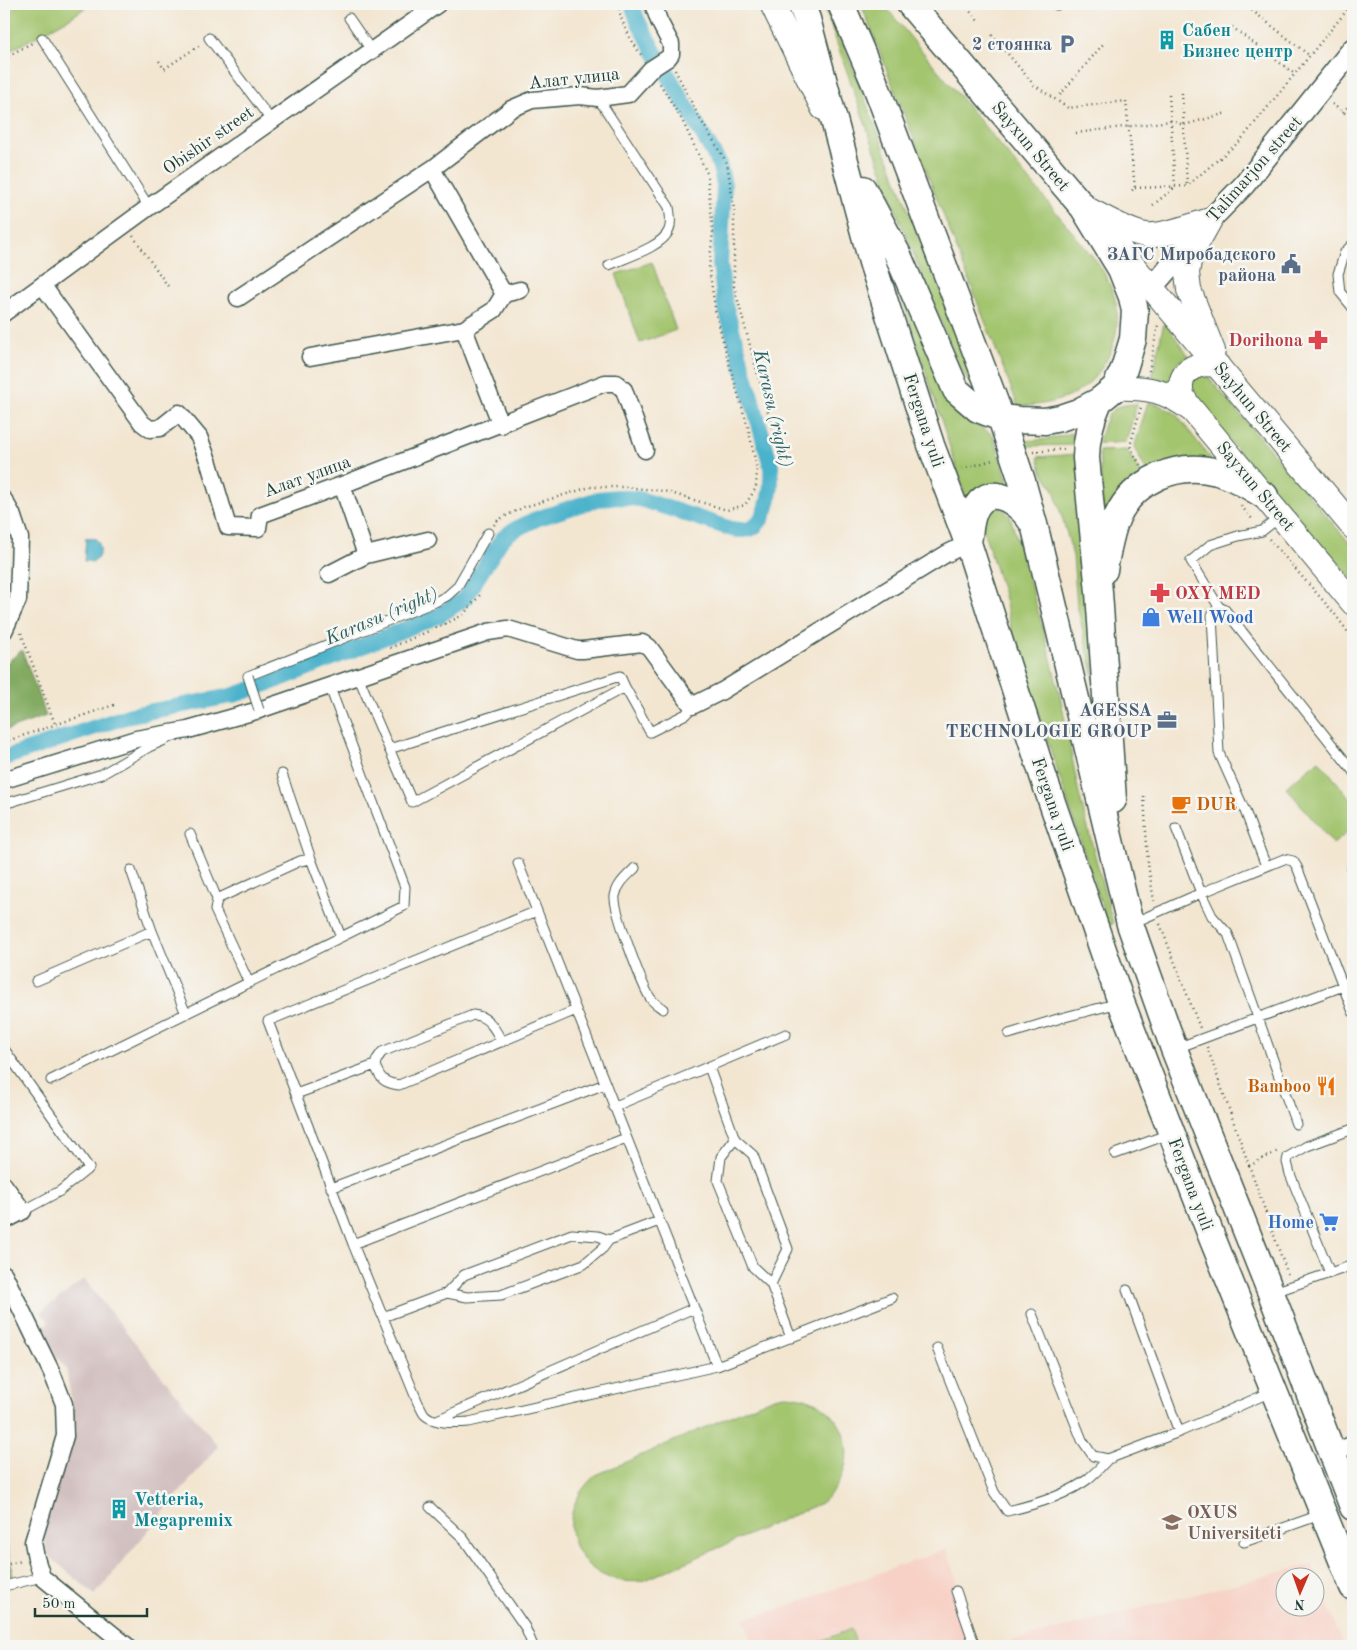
<svg xmlns="http://www.w3.org/2000/svg" width="1357" height="1650" font-family="'Old Standard TT',serif">
<style>
.built{fill:#f7d1c6;fill-rule:evenodd}
.industrial{fill:#d2bfbf}
.green{fill:#a3c56e;stroke:#618151}
.forest{fill:#82aa61;stroke:#50744a}
.water{fill:#4cb2cb;stroke:#367880}
.lines{fill:none;stroke-linecap:round;stroke-linejoin:round}
.canal{stroke:#4cb2cb;stroke-width:16}
.service-casing{stroke:#3f564c;stroke-width:11}
.minor-casing{stroke:#3f564c;stroke-width:19}
.tertiary-casing{stroke:#3f564c;stroke-width:24}
.secondary-casing{stroke:#3f564c;stroke-width:26}
.primary-casing{stroke:#3f564c;stroke-width:29}
.path{stroke:#3f564c;stroke-width:2.5;stroke-dasharray:1 4;stroke-linecap:butt}
.service{stroke:#fff;stroke-width:9}
.minor{stroke:#fff;stroke-width:16}
.tertiary{stroke:#fff;stroke-width:21}
.secondary{stroke:#fff;stroke-width:24}
.primary{stroke:#fff;stroke-width:26}
.service-bridge-casing{stroke:#3f564c;stroke-width:11;stroke-linecap:butt}
.service-bridge{stroke:#fff;stroke-width:9}
.labels{text-anchor:middle;stroke-width:5;stroke-linejoin:round;paint-order:stroke}
.culture-label{font-size:18px;font-weight:bold;fill:#0d838f;stroke:#f6f6f2;text-anchor:start}
.service-label{font-size:18px;font-weight:bold;fill:#4e5e75;stroke:#f6f6f2;text-anchor:end}
.street-label{font-size:18px;fill:#1f3d34;stroke:#f6f6f2}
.health-label{font-size:18px;font-weight:bold;fill:#be3a42;stroke:#f6f6f2;text-anchor:end}
.shop-label{font-size:18px;font-weight:bold;fill:#366cbe;stroke:#f6f6f2;text-anchor:start}
.food-label{font-size:18px;font-weight:bold;fill:#c56008;stroke:#f6f6f2;text-anchor:start}
.education-label{font-size:18px;font-weight:bold;fill:#785e54;stroke:#f6f6f2;text-anchor:start}
.water-label{font-size:19px;font-style:italic;fill:#2c6061;stroke:#f6f6f2}
</style>
<rect width="100%" height="100%" fill="#f6f6f2"/>
<filter id="ink" filterUnits="userSpaceOnUse"><feTurbulence type="fractalNoise" baseFrequency=".02" numOctaves="2"/><feDisplacementMap in="SourceGraphic" scale="10" xChannelSelector="R" yChannelSelector="G"/><feConvolveMatrix kernelMatrix="1 2 1 2 8 2 1 2 1" color-interpolation-filters="sRGB"/></filter>
<filter id="wash" filterUnits="userSpaceOnUse"><feTurbulence type="fractalNoise" baseFrequency=".0096" numOctaves="4" result="noise"/><feDisplacementMap in="SourceGraphic" scale="20" xChannelSelector="R" yChannelSelector="G"/><feGaussianBlur stdDeviation="1.12" result="paint"/><feColorMatrix in="noise" values="0 0 0 0 0 0 0 0 0 0 0 0 0 0 0 0 0 1.4 0 .05"/><feComposite in="paint" operator="in"/></filter>
<g filter="url(#wash)">
<rect width="100%" height="100%" fill="#f3e6d1"/>
<path class="built" d="M 947,1549 L 978,1646 L 754,1646 L 744,1618 L 761,1615 Z
M 1312,1564 L 1344,1646 L 993,1646 ZM 1284,1578 L 1314,1578 L 1314,1608 L 1284,1608 Z"/>
<path class="industrial" d="M 84,1279 L 218,1446 L 95,1595 L 48,1555 L 44,1538 L 46,1513 L 76,1430 L 66,1368 L 36,1333 L 49,1322 L 41,1312 Z"/>
<path class="green" d="M 4,4 L 91,4 L 70,18 L 4,54 Z
M 823,4 L 827,4 L 980,390 L 968,381 L 960,368 L 898,216 Z
M 861,4 L 883,4 L 1099,264 C 1105,275 1112,287 1115,299 C 1124,336 1105,379 1070,396 C 1054,403 1035,406 1018,406 Z
M 652,262 L 676,330 L 640,343 L 616,274 Z
M 891,263 L 955,406 L 973,423 L 993,435 L 1011,491 L 968,504 Z
M 1164,322 L 1189,356 L 1177,363 L 1171,381 L 1152,378 Z
M 1204,375 L 1208,377 L 1353,547 L 1353,580 L 1187,393 L 1189,380 Z
M 1148,402 L 1159,405 L 1175,413 L 1215,464 L 1149,475 L 1134,448 Z
M 1137,404 L 1126,442 L 1098,444 C 1106,419 1106,404 1137,404 Z
M 1072,433 L 1073,445 L 1026,446 L 1025,441 L 1049,439 Z
M 1127,450 L 1144,479 L 1104,527 L 1099,451 Z
M 1077,454 L 1096,687 L 1077,605 L 1073,556 L 1067,534 L 1054,490 L 1042,471 L 1038,457 Z
M 991,506 L 999,506 L 1010,516 L 1041,621 L 1052,663 L 1062,705 L 1079,794 L 1113,924 L 1108,925 L 1012,632 L 1004,595 L 982,526 L 981,522 Z
M 1319,760 L 1353,802 L 1353,828 L 1333,844 L 1286,787 Z
M 784,1395 C 846,1396 869,1464 821,1503 L 643,1581 C 577,1589 545,1518 596,1475 L 774,1397 Z
M 851,1629 L 857,1646 L 809,1646 Z"/>
<path class="forest" d="M 22,650 L 46,716 L 4,731 L 4,665 Z
M 4,1530 L 14,1581 L 4,1583 Z"/>
<path class="water" d="M 86,538 L 96,539 C 102,547 102,554 94,562 L 84,561 Z"/>
<g class="lines">
<path class="canal" d="M 4,758 L 131,715 L 231,696 L 270,683 L 440,615 L 464,599 L 502,539 L 512,531 L 536,519 L 598,499 L 618,497 L 640,499 L 732,529 C 738,530 746,531 752,528 C 770,518 772,484 771,466 L 725,305 L 720,264 L 724,185 L 719,163 L 653,49 L 637,19 L 632,4"/>
</g>
</g>
<g filter="url(#ink)">
<g class="lines">
<defs>
<path id="service" d="M 1057,5 L 1058,4
M 349,18 L 371,50
M 42,38 L 149,207
M 209,38 L 271,120
M 598,98 L 669,207 C 670,215 672,222 669,230 C 663,247 624,258 609,265
M 1353,244 L 1345,252 L 1338,274 L 1340,292 L 1353,308
M 1219,607 L 1191,561 L 1210,545 L 1238,536 L 1262,531 L 1281,516
M 248,676 L 435,602 L 447,596 L 457,587 L 488,533
M 358,676 L 412,802 L 625,687 L 650,732 L 686,714 L 692,706
M 389,749 L 620,676 L 625,687
M 282,774 L 311,859
M 4,804 L 102,774 L 149,747 L 165,740
M 190,834 L 217,899
M 1353,856 L 1352,870 L 1353,871
M 518,863 L 717,1366 L 892,1298
M 1266,866 L 1245,811 L 1219,753 L 1212,615 L 1219,607 L 1225,610 L 1353,771
M 635,868 C 627,876 617,884 615,896 C 613,909 643,988 651,999 C 654,1003 659,1006 663,1009
M 131,870 L 152,931
M 537,911 L 268,1021 L 353,1244 L 418,1403 C 420,1406 422,1411 424,1414 C 433,1424 457,1423 469,1422 L 717,1366
M 1133,923 L 1201,893 L 1176,828
M 36,981 L 152,931 L 186,1014
M 249,983 L 215,910 L 217,899 L 300,861 L 311,859 L 341,937
M 1009,1034 L 1061,1018 L 1119,1003
M 502,1042 C 495,1029 489,1016 473,1015 L 382,1052 L 377,1059 L 375,1065 C 380,1079 384,1083 399,1085 L 576,1010
M 1177,1048 L 1343,986
M 4,1049 L 89,1168 L 60,1191 L 23,1211
M 709,1067 L 735,1139 L 753,1155 L 788,1249 L 771,1284 L 791,1338
M 51,1080 L 404,906 L 405,887 L 329,685
M 296,1094 L 375,1065
M 613,1107 L 786,1034
M 1296,1124 L 1228,934 L 1212,916 L 1201,893 L 1284,859 L 1293,861 L 1297,867 L 1353,1012
M 735,1139 L 721,1157 L 718,1181 L 753,1267 L 771,1284
M 1115,1154 L 1169,1134
M 331,1188 L 605,1084
M 353,1244 L 626,1138
M 1330,1273 L 1353,1265
M 1127,1290 L 1179,1432
M 1274,1292 L 1330,1273 L 1290,1174 L 1287,1162 L 1288,1157 L 1307,1146 L 1353,1129
M 447,1293 L 464,1275 L 572,1234 L 598,1236 L 609,1240
M 1032,1314 L 1082,1440 L 1093,1456 L 1108,1459 L 1179,1432 L 1271,1392
M 383,1317 L 447,1293 L 467,1297 L 501,1295 L 584,1264 L 603,1248 L 609,1240 L 659,1221
M 937,1348 L 994,1492 L 1007,1511 C 1034,1505 1065,1496 1088,1479 C 1095,1473 1102,1466 1108,1459
M 437,1420 L 694,1308
M 430,1507 L 463,1538 L 525,1627 L 533,1646
M 1244,1542 L 1320,1515
M 4,1586 L 42,1577
M 956,1591 L 975,1646"/>
<path id="minor" d="M 43,286 L 142,423 L 150,429 L 160,428 L 179,413 L 199,437 L 209,463 L 228,527 L 258,528 L 260,515 L 342,485 L 605,383 L 616,383 L 624,390 L 645,450
M 504,294 L 520,290
M 238,298 L 432,169 L 511,109 L 532,100 L 580,96 L 598,98 L 628,94 L 651,69 L 668,58 L 671,54 L 671,44 L 659,21 L 653,4
M 4,313 L 149,207 L 438,4
M 464,329 L 501,425
M 310,357 L 464,329 L 494,310 L 504,294 L 432,169
M 342,485 L 366,555
M 4,500 L 12,514 L 20,538 L 18,600 L 4,631
M 329,574 L 366,555 L 428,540
M 4,780 L 136,739 L 188,730 L 259,710 L 488,632 L 508,629 L 577,650 L 583,650 L 642,643 L 649,647 L 692,706 L 722,691 L 946,554 L 968,543
M 4,1185 L 23,1211 L 4,1221
M 4,1274 L 52,1373 L 64,1404 L 65,1436 L 33,1542 L 36,1558 L 42,1577 L 127,1646
M 1332,1454 L 1353,1444"/>
<path id="tertiary" d="M 1152,287 L 1210,220 L 1244,185 L 1353,49"/>
<path id="secondary" d="M 772,4 L 823,108
M 1083,207 C 1100,215 1129,233 1146,235 C 1162,237 1194,225 1210,220
M 1210,220 L 1190,256 L 1187,273 L 1189,290 L 1213,351
M 1114,243 L 1353,527
M 1115,388 C 1148,387 1166,390 1193,411 L 1353,603
M 1193,411 C 1188,405 1182,398 1181,390 C 1179,368 1201,361 1218,366"/>
<path id="primary" d="M 801,4 L 807,19 L 872,262 L 931,445 L 968,543 L 1045,782 L 1121,1002 L 1211,1235 L 1353,1587
M 841,4 L 876,86 L 1001,418 L 1022,481 L 1035,528 L 1130,924 L 1174,1049 L 1271,1293 L 1353,1507
M 863,189 L 897,253 L 956,390 L 978,409 L 1001,418 L 1019,420 L 1045,421 L 1060,418 L 1078,412 L 1099,401 L 1115,388 L 1124,369 L 1133,339 L 1135,311 L 1132,297 L 1121,269 L 1083,207 L 910,4
M 1099,401 C 1091,419 1086,438 1086,458 L 1099,592 L 1113,800
M 968,543 C 970,531 970,516 977,506 C 993,481 1024,507 1033,524
M 1104,570 C 1107,552 1110,534 1117,517 C 1134,480 1177,461 1217,472 C 1234,476 1250,487 1265,496"/>
</defs>
<use href="#service" class="service-casing"/>
<use href="#minor" class="minor-casing"/>
<use href="#tertiary" class="tertiary-casing"/>
<use href="#secondary" class="secondary-casing"/>
<use href="#primary" class="primary-casing"/>
<path class="path" d="M 618,4 C 621,23 631,41 642,56
M 737,4 L 739,8 L 743,8 L 752,4
M 964,4 L 979,22
M 1244,4 L 1310,56
M 1232,27 L 1295,74
M 992,35 L 1034,85 L 1068,108 L 1126,101 L 1135,188 L 1130,192
M 4,58 L 32,43
M 159,61 L 164,69 L 200,45
M 675,70 L 699,117 L 727,163 L 734,209 L 734,286 L 773,431
M 1182,93 L 1187,186
M 1060,95 L 1104,43
M 1169,95 L 1175,187
M 1332,104 L 1353,119
M 1343,112 L 1353,101
M 1076,133 L 1171,121 L 1184,125 L 1227,113
M 1135,188 L 1187,186 L 1240,141 L 1352,4
M 1153,205 L 1174,188
M 133,236 L 170,289
M 1149,371 L 1158,325
M 1033,452 L 1065,449
M 1140,465 L 1130,446 L 1141,407
M 962,469 L 993,460
M 1241,506 L 1254,521
M 494,525 L 498,520 L 524,507 L 590,487 L 625,487 L 664,491 L 727,510 L 745,505 L 756,488 L 757,469 L 748,427 L 730,367 L 716,314 L 709,268 L 713,231 L 707,173 L 682,120 L 659,82
M 1269,539 L 1334,613 L 1353,639
M 21,633 L 55,724
M 390,648 L 445,624 L 463,615 L 480,595
M 4,742 L 114,705
M 1144,796 L 1148,864 L 1154,901
M 1160,924 L 1200,1028
M 1207,1047 L 1288,1275
M 1249,1166 L 1278,1151
M 4,1565 L 22,1561"/>
<use href="#service" class="service"/>
<use href="#minor" class="minor"/>
<use href="#tertiary" class="tertiary"/>
<use href="#secondary" class="secondary"/>
<use href="#primary" class="primary"/>
<defs>
<path id="service-bridge" d="M 248,676 L 259,710"/>
</defs>
<use href="#service-bridge" class="service-bridge-casing"/>
<use href="#service-bridge" class="service-bridge"/>
</g>
</g>
<defs>
<symbol id="building-bare" viewBox="-9 -9 18 18"><path d="M-4-6H4V6H1V3H-1V6H-4ZM-2.5-4.3h1.7v1.8h-1.7ZM.8-4.3h1.7v1.8H.8ZM-2.5-1h1.7V.8h-1.7ZM.8-1h1.7V.8H.8Z" fill="#0f9aa8" stroke="#f6f6f2" stroke-width="2.5" paint-order="stroke"/></symbol>
<symbol id="parking-bare" viewBox="-9 -9 18 18"><path d="M-3.5-5.5H1a3.5 3.5 0 0 1 0 7H-1V5.5H-3.5ZM-1-3.4V-.6H.8a1.4 1.4 0 0 0 0-2.8Z" fill="#5c6f8a" stroke="#f6f6f2" stroke-width="2.5" paint-order="stroke"/></symbol>
<symbol id="civic-bare" viewBox="-9 -9 18 18"><path d="M-.6-6.5H3V-4.5H.6V-3L4-1V1h2V6H-6V1h2V-1L-.6-3ZM-1.2 2.5V6h2.4V2.5Z" fill="#5c6f8a" stroke="#f6f6f2" stroke-width="2.5" paint-order="stroke"/></symbol>
<symbol id="pharmacy-bare" viewBox="-9 -9 18 18"><path d="M-2-6h4v4h4v4h-4v4h-4v-4h-4v-4h4Z" fill="#e0444e" stroke="#f6f6f2" stroke-width="2.5" paint-order="stroke"/></symbol>
<symbol id="shop-bare" viewBox="-9 -9 18 18"><path d="M-5-2.5h2.3a2.7 3.5 0 0 1 5.4 0H5L5.5 6h-11ZM-1.5-2.5h3a1.5 2.3 0 0 0-3 0Z" fill="#3f7fe0" stroke="#f6f6f2" stroke-width="2.5" paint-order="stroke"/></symbol>
<symbol id="office-bare" viewBox="-9 -9 18 18"><path d="M-6-3h4V-5.5h4V-3h4V5H-6ZM-1-4.5V-3h2v-1.5ZM-6 0V1H6V0Z" fill="#5c6f8a" stroke="#f6f6f2" stroke-width="2.5" paint-order="stroke"/></symbol>
<symbol id="cafe-bare" viewBox="-9 -9 18 18"><path d="M-5.5-4.5H6V0H3Q3 3.5 0 3.5H-2.5Q-5.5 3.5-5.5 0ZM3-3.2v2h1.7v-2ZM-6 4.5H4V6H-6Z" fill="#e8710a" stroke="#f6f6f2" stroke-width="2.5" paint-order="stroke"/></symbol>
<symbol id="restaurant-bare" viewBox="-9 -9 18 18"><path d="M-5-6h1v4h1v-4h1v4h1v-4h1v5L-1.5 .5V6h-2V.5L-5-1ZM5-6V6H3V1.5H1.5Q1.5-4 5-6Z" fill="#e8710a" stroke="#f6f6f2" stroke-width="2.5" paint-order="stroke"/></symbol>
<symbol id="supermarket-bare" viewBox="-9 -9 18 18"><path d="M-6-5.5h2.5l.6 2H6L4.5 2H-2.5L-4.4-4H-6ZM-1.5 3.2a1.3 1.3 0 1 0 .1 0ZM3 3.2a1.3 1.3 0 1 0 .1 0Z" fill="#3f7fe0" stroke="#f6f6f2" stroke-width="2.5" paint-order="stroke"/></symbol>
<symbol id="university-bare" viewBox="-9 -9 18 18"><path d="M0-5L7-2L0 1L-7-2ZM-4 1L0 2.5L4 1V4Q0 6-4 4Z" fill="#8d6e63" stroke="#f6f6f2" stroke-width="2.5" paint-order="stroke"/></symbol>
</defs>
<g fill-rule="evenodd">
<use href="#building-bare" x="1153" y="26" width="28" height="28"/>
<use href="#parking-bare" x="1053" y="30" width="28" height="28"/>
<use href="#civic-bare" x="1277" y="250" width="28" height="28"/>
<use href="#pharmacy-bare" x="1304" y="326" width="28" height="28"/>
<use href="#pharmacy-bare" x="1146" y="579" width="28" height="28"/>
<use href="#shop-bare" x="1137" y="603" width="28" height="28"/>
<use href="#office-bare" x="1153" y="706" width="28" height="28"/>
<use href="#cafe-bare" x="1167" y="790" width="28" height="28"/>
<use href="#restaurant-bare" x="1312" y="1072" width="28" height="28"/>
<use href="#supermarket-bare" x="1315" y="1208" width="28" height="28"/>
<use href="#building-bare" x="105" y="1495" width="28" height="28"/>
<use href="#university-bare" x="1158" y="1508" width="28" height="28"/>
</g>
<g class="labels">
<g class="culture-label">
<text x="1182" y="36">Сабен<tspan x="1182" dy="21">Бизнес центр</tspan></text>
<text x="134" y="1505">Vetteria,<tspan x="134" dy="21">Megapremix</tspan></text>
</g>
<g class="service-label">
<text x="1052" y="50">2 стоянка</text>
<text x="1276" y="260">ЗАГС Миробадского<tspan x="1276" dy="21">района</tspan></text>
<text x="1152" y="716">AGESSA<tspan x="1152" dy="21">TECHNOLOGIE GROUP</tspan></text>
</g>
<g class="street-label">
<text transform="translate(574 78) rotate(-6)" y="6">Алат улица</text>
<text transform="translate(208 140) rotate(-35)" y="6">Obishir street</text>
<text transform="translate(1031 146) rotate(50)" y="6">Sayxun Street</text>
<text transform="translate(1254 169) rotate(-49)" y="6">Talimarjon street</text>
<text transform="translate(1253 407) rotate(50)" y="6">Sayhun Street</text>
<text transform="translate(924 420) rotate(72)" y="6">Fergana yuli</text>
<text transform="translate(307 476) rotate(-20)" y="6">Алат улица</text>
<text transform="translate(1256 486) rotate(50)" y="6">Sayxun Street</text>
<text transform="translate(1053 804) rotate(71)" y="6">Fergana yuli</text>
<text transform="translate(1191 1184) rotate(69)" y="6">Fergana yuli</text>
</g>
<g class="health-label">
<text x="1303" y="346">Dorihona</text>
<text x="1175" y="599" text-anchor="start">OXY MED</text>
</g>
<g class="shop-label">
<text x="1166" y="623">Well Wood</text>
<text x="1314" y="1228" text-anchor="end">Home</text>
</g>
<g class="food-label">
<text x="1196" y="810">DUR</text>
<text x="1311" y="1092" text-anchor="end">Bamboo</text>
</g>
<g class="education-label">
<text x="1187" y="1518">OXUS<tspan x="1187" dy="21">Universiteti</tspan></text>
</g>
<g class="water-label">
<text transform="translate(774 408) rotate(77)" y="7">Karasu (right)</text>
<text transform="translate(381 615) rotate(-23)" y="7">Karasu (right)</text>
</g>
</g>
<rect width="1357" height="1650" fill="none" stroke="#f6f6f2" stroke-width="20"/>
<g transform="translate(1300 1592) rotate(182)"><circle r="24" fill="#f6f6f2" stroke="#a0aca6"/>
<path d="M0-4L9 19L0 12L-9 19Z" fill="#c8321e"/>
<text y="-8" font-size="14" font-weight="bold" text-anchor="middle" fill="#1f3d34">N</text>
</g>
<path d="M35 1608v8h112v-8" fill="none" stroke="#1f3d34" stroke-width="2.5"/>
<text x="42" y="1608" font-size="15" fill="#1f3d34" stroke="#f6f6f2" stroke-width="4" paint-order="stroke">50 m</text>
</svg>
